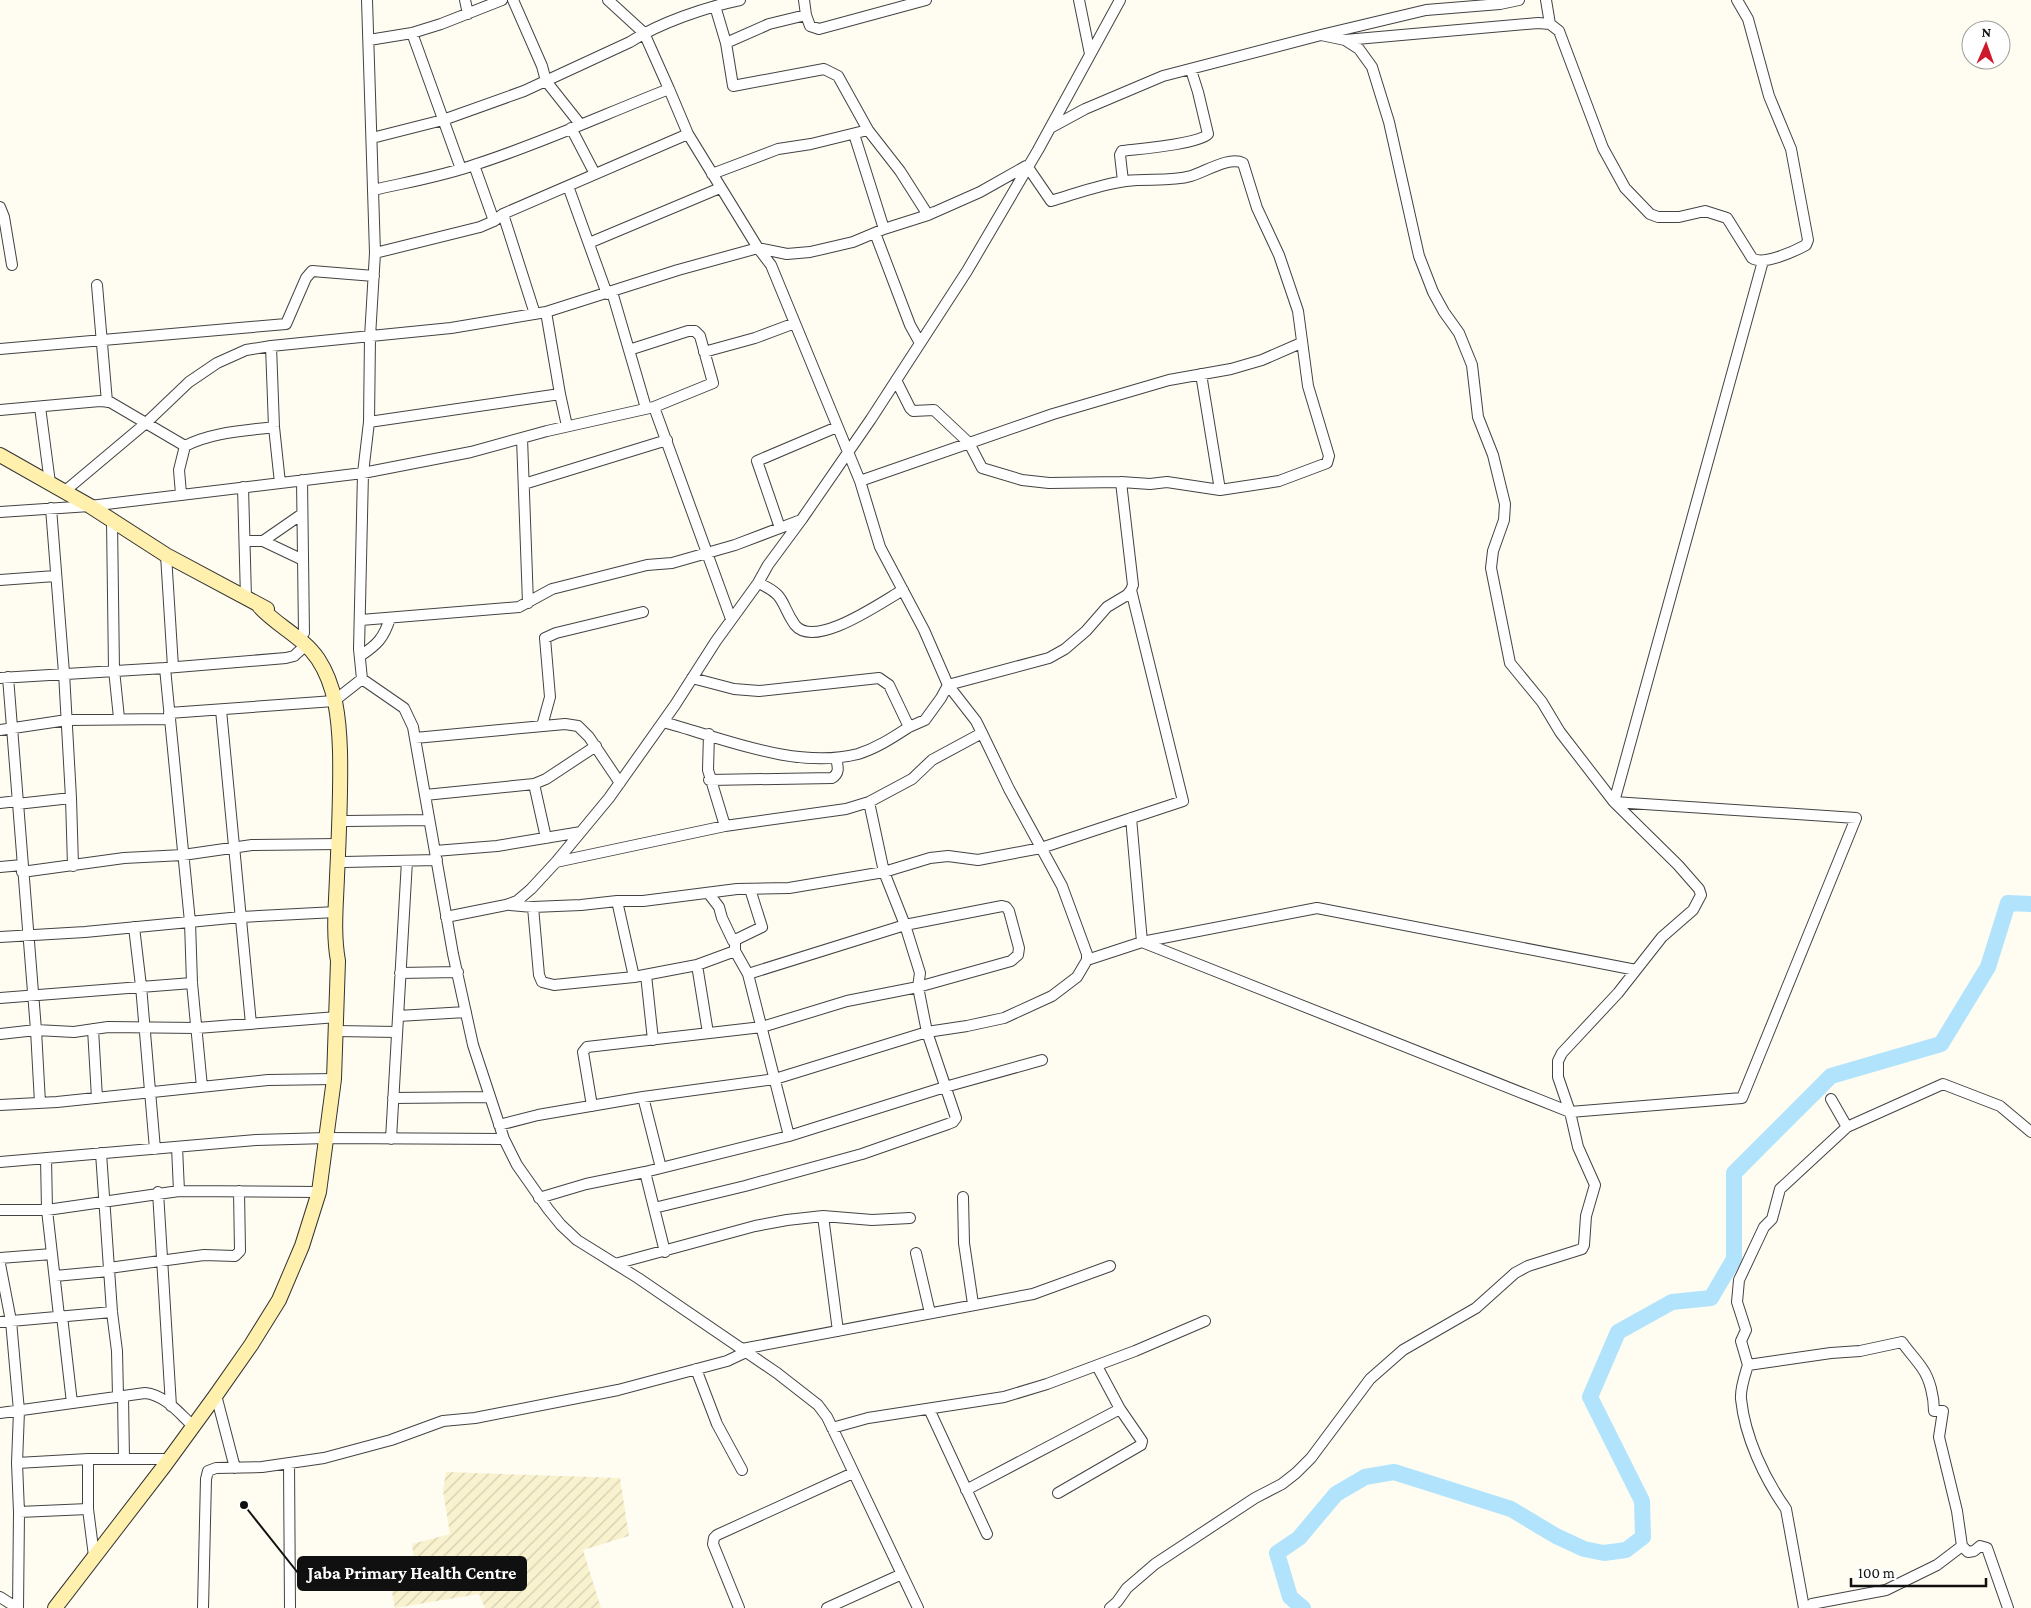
<svg xmlns="http://www.w3.org/2000/svg" width="2031" height="1608" font-family="'Crimson Pro',serif">
<style>
.farmland{fill:url(#farmland-furrows)}
.lines{fill:none;stroke-linecap:round;stroke-linejoin:round}
.river{stroke:#b1e4fc;stroke-width:16}
.street-casing{stroke:#434343;stroke-width:12}
.secondary-casing{stroke:#323232;stroke-width:16}
.street{stroke:#fff;stroke-width:10}
.secondary{stroke:#fff1ad;stroke-width:14}
.leader{fill:none;stroke:#101010;stroke-width:2}
.callout-dot{fill:#101010;stroke:#fff;stroke-width:2}
.callout{fill:#101010;stroke:#101010;stroke-width:2}
.callout-label{font-size:18px;text-anchor:middle;font-weight:bold;fill:#fff}
</style>
<defs>
<pattern id="farmland-furrows" width="10" height="10" patternUnits="userSpaceOnUse" patternTransform="scale(1.25)"><rect width="10" height="10" fill="#f8f2cf"/><path d="M-1 1l2-2M0 10L10 0M9 11l2-2" fill="none" stroke="#d4ceb1"/></pattern>
</defs>
<rect width="100%" height="100%" fill="#fffcf2"/>
<path class="farmland" d="M 446,1472 L 620,1478 L 629,1536 L 583,1550 L 601,1608 L 485,1608 L 479,1594 L 395,1608 L 389,1577 L 415,1568 L 412,1544 L 450,1534 L 443,1491 Z"/>
<g class="lines">
<path class="river" d="M 1303,1608 L 1290,1597 L 1277,1553 L 1299,1538 L 1336,1494 L 1365,1477 L 1394,1472 L 1511,1509 L 1556,1536 L 1584,1549 L 1604,1553 L 1626,1550 L 1643,1537 L 1642,1501 L 1590,1397 L 1618,1332 L 1672,1302 L 1711,1298 L 1734,1259 L 1734,1173 L 1831,1076 L 1941,1044 L 1988,967 L 2008,903 L 2031,904"/>
<defs>
<path id="street" d="M 465,0 L 468,14
M 513,0 L 542,66 L 546,81 L 580,124
M 608,0 L 644,33 L 669,89
M 804,0 L 806,15
M 1079,0 L 1090,54
M 1546,0 L 1550,24
M 715,6 L 726,43 L 733,86 L 824,69 L 838,76 L 868,130
M 412,33 L 461,169
M 1321,35 L 1345,40 L 1538,23 L 1550,24 L 1559,31 L 1603,148 L 1625,188 L 1650,214 L 1658,217 L 1679,217 L 1705,211 L 1727,218 L 1752,258 C 1763,266 1795,251 1806,245 L 1808,240 L 1791,149 L 1769,96 L 1748,19 L 1737,0
M 369,40 L 412,33 L 441,24 L 502,0
M 726,43 L 769,24 L 806,15 L 810,26 L 819,29 L 926,0
M 571,128 L 595,174
M 1050,128 L 1085,109 L 1163,76 L 1321,35 L 1426,10 L 1500,4 L 1519,0
M 854,134 L 884,229
M 372,138 L 443,120 L 524,91 L 630,42 C 659,23 706,7 740,0
M 474,165 L 494,221
M 712,174 L 778,149 L 811,144 L 868,130 L 900,171 L 928,215 L 934,212
M 1123,181 L 1120,155 L 1122,151 C 1138,149 1199,144 1208,134 L 1198,92 L 1191,70
M 568,186 L 607,294
M 373,190 C 408,182 444,176 477,164 C 542,143 605,114 669,89 L 688,134
M 0,207 L 4,217 L 12,265
M 503,214 L 535,314
M 875,233 L 910,325 L 920,343
M 589,243 L 720,188
M 375,253 L 480,227 L 494,221 L 503,214 L 688,134 L 758,248 L 771,265 L 860,481 L 880,547 L 924,630 L 948,685 L 976,721 L 982,733 L 1009,789 L 1062,886 L 1087,954 L 1087,960 L 1077,977 L 1052,996 L 1004,1018 L 967,1026 L 927,1032 L 775,1079 L 643,1097 L 538,1115 L 499,1125
M 97,285 L 107,402
M 612,292 L 646,408
M 546,312 L 560,394
M 271,346 L 274,427 L 280,483
M 0,349 L 286,324 L 306,278 L 312,271 L 374,276
M 704,352 L 755,338 L 795,323
M 1201,374 L 1220,490
M 896,380 L 910,408 L 913,411 L 934,410 L 969,443 L 982,468 L 1022,480 L 1049,483 L 1121,482 L 1150,484 L 1167,482 L 1220,490 L 1279,481 L 1327,463 L 1329,456 L 1308,386 L 1298,311 L 1279,255 L 1257,208 L 1243,163 C 1229,156 1205,172 1191,176 C 1170,182 1148,178 1126,181 C 1101,184 1075,194 1051,201 L 1027,166
M 40,407 L 50,483
M 654,407 L 731,619
M 0,410 L 100,401 L 110,402 L 185,446
M 369,422 L 560,394 L 567,426
M 522,438 L 528,603
M 302,480 L 304,633
M 860,481 L 1053,414 L 1169,380 L 1231,369 L 1262,360 L 1301,343
M 524,484 L 667,440
M 243,487 L 246,598
M 65,491 L 146,423 L 189,382 L 217,363 L 246,350 L 271,346 L 451,328 L 546,312 L 678,270 L 758,248 L 787,254 L 810,252 L 853,242 L 884,229 L 928,215 L 980,192 L 1026,166
M 181,494 L 179,470 L 185,446 C 212,432 244,431 274,427
M 51,508 L 64,673 L 71,798 L 73,866
M 0,512 L 90,506 L 363,473 L 471,452 L 547,431 L 654,407 L 713,383 L 700,336 L 695,331 L 688,331 L 629,350
M 112,521 L 114,670 L 119,718
M 780,528 L 757,461 L 837,427
M 245,541 L 263,541 L 303,560
M 263,541 L 302,514
M 166,555 L 173,667
M 0,580 L 55,576
M 758,583 C 787,595 780,604 795,625 C 815,650 883,601 903,590
M 361,620 L 519,607 L 552,589 L 647,565 L 672,563 L 735,545 L 801,520
M 360,656 C 377,645 384,638 390,618
M 165,668 L 190,922 L 192,983 L 202,1087
M 8,677 L 36,1030 L 40,1103
M 0,678 L 165,668 L 286,658 L 294,656 L 306,645
M 692,678 L 734,689 L 759,691 L 879,678 L 889,685 L 909,727 L 925,720 L 941,698 L 948,685 L 1049,658 L 1065,649 L 1086,631 L 1107,607 L 1127,595 L 1131,590
M 362,679 L 359,649 L 363,473 L 369,422 L 370,337 L 375,253 L 367,0
M 221,710 L 251,1024
M 169,713 L 334,701 L 362,679 L 404,708 L 413,727 L 453,954 L 473,1045 L 504,1139 L 517,1165 L 548,1209 L 561,1225 L 577,1240 L 638,1278 L 777,1373 L 818,1405 L 827,1417 L 841,1446 L 918,1608
M 663,722 C 723,738 796,770 858,754 C 877,748 892,738 909,727
M 542,726 L 550,697 L 545,638 L 556,633 L 643,612
M 0,730 L 67,720 L 169,719
M 709,734 L 708,770 L 725,826
M 415,738 L 565,724 L 578,726 L 589,737 L 620,783
M 709,780 L 832,778 C 840,773 838,767 836,758
M 534,784 L 546,838
M 425,795 L 534,784 L 546,779 L 596,746
M 0,803 L 17,801
M 17,804 L 71,798
M 1131,818 L 1142,942 L 1570,1112 L 1742,1098 L 1856,818 L 1614,802 L 1763,261
M 346,821 L 429,820
M 435,851 L 497,846 L 581,832
M 344,862 L 437,860
M 556,862 L 725,826 L 846,809 L 869,802 L 912,779 L 932,760 L 982,733
M 0,867 L 22,865
M 22,872 L 124,858 L 183,855 L 252,845 L 339,844
M 750,889 L 762,927 L 733,941 L 735,943 L 735,951 L 748,974 L 789,1136
M 709,894 L 719,907 L 722,918 L 733,941
M 617,901 L 634,977 L 697,965 L 735,951
M 510,905 L 533,907 L 581,905 L 617,901 L 643,901 L 737,889 L 789,888 L 884,872 L 930,858 L 948,856 L 978,860 L 1041,848 L 1183,801 L 1131,590 L 1133,585 L 1121,482
M 533,907 L 539,975 L 542,982 L 554,985 L 634,977
M 446,917 L 506,905 L 517,901 L 531,889 L 556,862 L 609,798 L 675,705 L 716,641 L 758,583 L 768,565 L 802,519 L 871,419 L 967,271 L 1038,150 L 1120,0
M 134,927 L 141,986 L 155,1149
M 0,937 L 85,932 L 241,917 L 336,912
M 1087,960 L 1142,942 L 1317,908 L 1636,970
M 697,965 L 708,1033
M 400,973 L 458,972
M 646,975 L 653,1040
M 0,998 L 192,983
M 398,1016 L 466,1012
M 93,1029 L 97,1098
M 336,1031 L 397,1032
M 0,1034 L 36,1030 L 74,1032 L 108,1027 L 197,1028 L 337,1017
M 643,1097 L 661,1168
M 393,1098 L 489,1097
M 0,1105 L 57,1102 L 268,1080 L 334,1079
M 592,1106 L 583,1052 L 587,1047 L 762,1027 L 847,1001 L 918,987 L 1011,961 L 1018,955 L 1019,948 L 1009,911 L 1006,907 L 1002,906 L 905,925 L 748,974
M 1847,1127 L 1943,1084 L 2000,1106 L 2031,1132
M 391,1139 L 407,861
M 177,1147 L 179,1191
M 101,1153 L 112,1312 L 117,1351 L 118,1397
M 46,1158 L 47,1210 L 59,1316
M 0,1162 L 256,1140 L 327,1138 L 504,1139
M 645,1172 L 665,1252
M 158,1192 L 171,1406
M 963,1197 L 964,1243 L 973,1304
M 539,1198 L 586,1184 L 645,1172 L 789,1136 L 945,1087 L 1042,1060
M 654,1208 L 745,1186 L 862,1154 L 948,1124 L 953,1122 L 956,1118 L 927,1032 L 918,987 L 920,973 L 905,925 L 884,872 L 869,802
M 0,1210 L 47,1210 L 179,1191 L 319,1192
M 823,1216 L 838,1331
M 916,1253 L 930,1313
M 0,1258 L 52,1254
M 0,1264 L 11,1321 L 19,1411 L 17,1463 L 19,1512 L 18,1608
M 615,1264 L 755,1226 L 787,1220 L 823,1216 L 872,1220 L 910,1218
M 109,1268 L 204,1255 L 235,1256 L 240,1251 L 239,1191
M 55,1276 L 109,1271
M 62,1316 L 72,1403
M 0,1322 L 112,1312
M 742,1349 L 1033,1294 L 1110,1266
M 1748,1365 L 1741,1341 L 1746,1330 L 1737,1302 L 1739,1280 L 1764,1227 L 1772,1219 L 1780,1189 L 1847,1127 L 1831,1099
M 696,1369 L 717,1424 L 742,1470
M 216,1395 L 235,1468
M 123,1396 L 124,1459
M 929,1409 L 987,1534
M 0,1413 L 145,1393 C 165,1395 179,1413 193,1426
M 832,1428 L 868,1418 L 1004,1397 L 1047,1384 L 1135,1351 L 1205,1321
M 88,1459 L 169,1459
M 17,1463 L 88,1459 L 88,1509 L 94,1556
M 289,1463 L 290,1608
M 966,1490 L 1120,1409 L 1097,1366
M 1058,1493 L 1141,1445 L 1142,1441 L 1120,1409
M 19,1512 L 88,1509
M 0,1597 L 11,1604 L 14,1608
M 203,1608 L 206,1479 L 208,1471 L 216,1468 L 262,1467 L 324,1458 L 391,1440 L 443,1421 L 475,1418 L 618,1390 L 727,1361 L 746,1352
M 739,1608 L 713,1544 L 714,1538 L 717,1535 L 853,1473
M 827,1608 L 902,1574
M 1110,1608 L 1117,1602 L 1127,1588 L 1155,1564 L 1255,1498 L 1282,1484 L 1296,1473 L 1311,1458 L 1370,1379 L 1403,1350 L 1476,1308 L 1515,1273 L 1528,1266 L 1582,1249 L 1584,1245 L 1586,1216 L 1595,1185 L 1578,1147 L 1570,1112 L 1558,1077 L 1558,1061 L 1562,1053 L 1618,993 L 1662,937 L 1693,910 L 1701,895 L 1699,889 L 1678,865 L 1614,802 L 1560,732 L 1542,702 L 1510,663 L 1491,568 L 1493,551 L 1504,520 L 1505,504 L 1493,455 L 1478,417 L 1472,365 L 1459,333 L 1444,312 L 1433,292 L 1419,256 L 1389,122 L 1372,67 L 1359,49 L 1345,40
M 1804,1608 L 1786,1509 C 1764,1478 1745,1437 1741,1399 C 1740,1389 1745,1375 1748,1365 L 1831,1353 L 1860,1351 L 1902,1342 C 1908,1351 1916,1359 1922,1368 C 1930,1379 1934,1397 1934,1411 L 1943,1411 L 1939,1437 L 1957,1511 L 1962,1546 L 1968,1552 L 1974,1551 L 1980,1546 L 1987,1548 L 2008,1608
M 1807,1608 L 1812,1604 L 1886,1590 L 1937,1565 L 1962,1546"/>
<path id="secondary" d="M 0,455 L 90,506 L 166,555 L 267,609
M 55,1608 L 165,1465 L 216,1395 L 251,1345 L 279,1300 L 302,1246 L 319,1192 L 334,1079 L 338,961 C 333,933 336,905 337,877 C 339,835 341,793 340,751 C 339,720 336,686 318,659 C 303,637 277,626 259,606"/>
</defs>
<use href="#street" class="street-casing"/>
<use href="#secondary" class="secondary-casing"/>
<use href="#street" class="street"/>
<use href="#secondary" class="secondary"/>
</g>
<path class="leader" d="M244 1505L298 1573"/>
<circle class="callout-dot" cx="244" cy="1505" r="5"/>
<rect class="callout" x="298" y="1557" width="228" height="33" rx="5"/>
<g class="callout-label">
<text x="412" y="1579">Jaba Primary Health Centre</text>
</g>
<g transform="translate(1986 45) rotate(2)"><circle r="24" fill="#ffffff" stroke="#9f9f9f"/>
<path d="M0-4L9 19L0 12L-9 19Z" fill="#ce192c"/>
<text y="-8" font-size="14" font-weight="bold" text-anchor="middle" fill="#101010">N</text>
</g>
<path d="M1851 1578v8h135v-8" fill="none" stroke="#101010" stroke-width="2.5"/>
<text x="1858" y="1578" font-size="15" fill="#101010" stroke="#ffffff" stroke-width="4" paint-order="stroke">100 m</text>
</svg>
